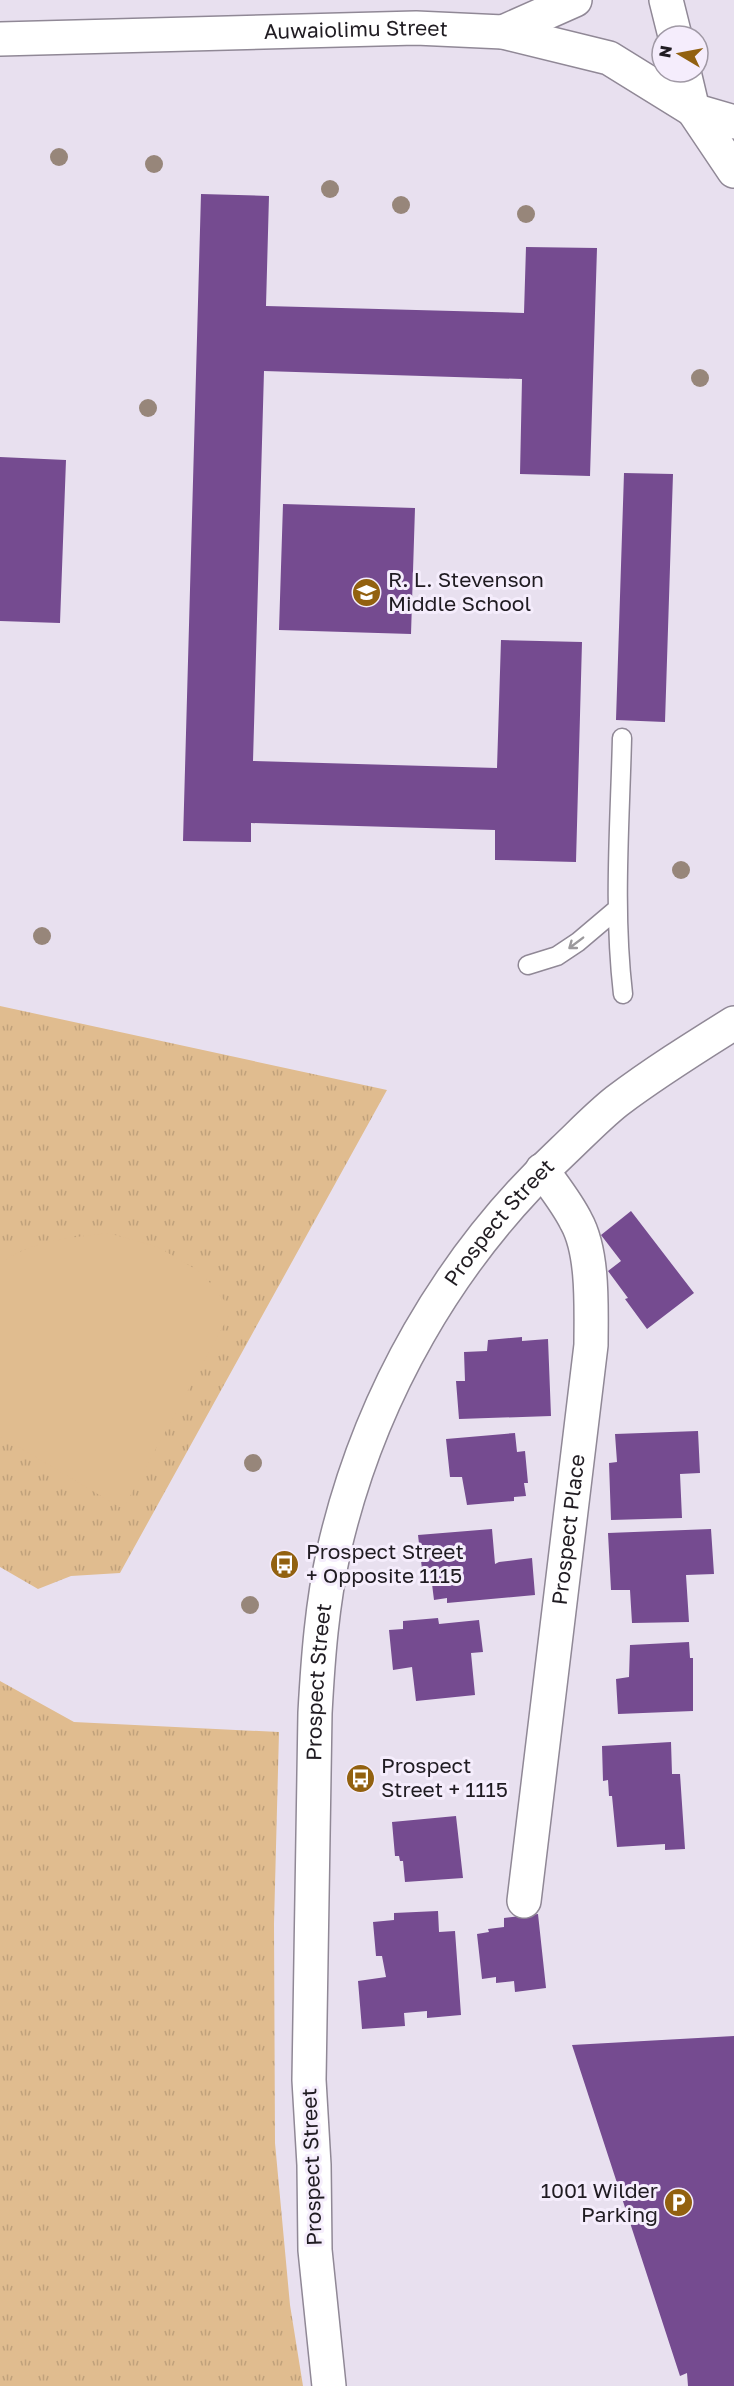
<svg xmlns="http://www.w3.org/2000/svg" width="734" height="2386" font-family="'Golos Text',sans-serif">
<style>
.grass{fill:url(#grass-tufts)}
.pitch{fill:#e0bc8f}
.building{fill:#754b90}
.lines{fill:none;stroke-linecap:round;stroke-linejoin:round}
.lane-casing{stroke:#908896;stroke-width:21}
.street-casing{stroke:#908896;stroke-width:36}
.secondary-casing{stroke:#908896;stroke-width:36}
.lane{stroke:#fff;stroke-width:18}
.street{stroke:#fff;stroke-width:33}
.secondary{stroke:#fff;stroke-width:33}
.tree{fill:#97867a}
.oneway{stroke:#9b999c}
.labels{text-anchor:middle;stroke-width:6;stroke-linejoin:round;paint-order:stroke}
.street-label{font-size:21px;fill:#201c22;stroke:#f5edfc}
.poi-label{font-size:21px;fill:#201c22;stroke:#f5edfc;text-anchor:start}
</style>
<defs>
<pattern id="grass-tufts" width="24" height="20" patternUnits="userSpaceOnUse" patternTransform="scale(1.5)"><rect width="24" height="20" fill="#e0bc8f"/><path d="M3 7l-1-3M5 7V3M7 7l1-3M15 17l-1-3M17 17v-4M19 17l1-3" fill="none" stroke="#c0a17b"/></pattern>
</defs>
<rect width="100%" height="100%" fill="#e8e0ef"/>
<path class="grass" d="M 0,1006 L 387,1090 L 120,1573 L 71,1576 L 38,1589 L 0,1567 Z
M 0,1681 L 74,1722 L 279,1732 L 274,1924 L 275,2143 L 290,2305 L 303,2386 L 0,2386 Z"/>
<path class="pitch" d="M 108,1233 L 158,1247 L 202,1273 L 232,1310 L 123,1509 L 0,1436 L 0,1264 C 30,1240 71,1238 108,1233 Z"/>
<path class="building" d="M 201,194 L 269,196 L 266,306 L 524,313 L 526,247 L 597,248 L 590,476 L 520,474 L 522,379 L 264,371 L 253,761 L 497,768 L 501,640 L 582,642 L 576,862 L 495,860 L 495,830 L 251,823 L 251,842 L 183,841 Z
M 0,457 L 66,460 L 60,623 L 0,621 Z
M 624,473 L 673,474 L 665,722 L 616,720 Z
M 283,504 L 415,508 L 411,634 L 279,630 Z
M 631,1211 L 694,1293 L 647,1329 L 625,1299 L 628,1298 L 608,1271 L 621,1261 L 601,1235 Z
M 522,1337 L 522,1341 L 548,1339 L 551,1416 L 459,1419 L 456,1381 L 465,1381 L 464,1352 L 487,1351 L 488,1340 Z
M 698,1431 L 700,1473 L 680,1474 L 682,1518 L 611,1520 L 609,1463 L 617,1462 L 615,1434 Z
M 515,1433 L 517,1452 L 525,1451 L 528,1483 L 524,1483 L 526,1496 L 514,1497 L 514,1501 L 467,1505 L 462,1477 L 450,1477 L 446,1439 Z
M 492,1529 L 495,1564 L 499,1562 L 532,1558 L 535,1595 L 447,1603 L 447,1598 L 434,1600 L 430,1568 L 422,1569 L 418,1535 Z
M 711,1529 L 714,1574 L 686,1575 L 689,1622 L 632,1623 L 630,1590 L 611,1590 L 608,1533 Z
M 438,1618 L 439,1624 L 479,1620 L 483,1652 L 471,1653 L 475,1695 L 416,1701 L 412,1667 L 393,1670 L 389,1630 L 403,1629 L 403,1621 Z
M 689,1642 L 690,1658 L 693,1658 L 693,1711 L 618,1714 L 616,1679 L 629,1677 L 630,1645 Z
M 671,1742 L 672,1774 L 680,1774 L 685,1849 L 665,1850 L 665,1844 L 617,1847 L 612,1796 L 609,1796 L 608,1780 L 603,1781 L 602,1746 Z
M 456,1816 L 463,1878 L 405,1882 L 403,1861 L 400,1861 L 399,1856 L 395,1856 L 392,1822 Z
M 438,1911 L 439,1932 L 455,1931 L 461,2015 L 427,2018 L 427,2011 L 404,2013 L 405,2026 L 362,2029 L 358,1981 L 386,1977 L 382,1956 L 376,1956 L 373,1922 L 394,1920 L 394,1913 Z
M 538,1914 L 546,1988 L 515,1992 L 514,1981 L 496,1983 L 496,1977 L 482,1979 L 477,1934 L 489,1932 L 488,1929 L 504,1927 L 504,1918 Z
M 734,2036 L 734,2386 L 688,2386 L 687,2373 L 680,2376 L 572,2045 Z"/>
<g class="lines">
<defs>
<path id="lane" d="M 622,738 C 620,823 613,909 623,994
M 528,965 L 557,956 L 578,942 L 617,909"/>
<g id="street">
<path id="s1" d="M 524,1901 L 591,1345 C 591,1309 594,1253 576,1221 C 567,1203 554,1187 542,1170"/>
</g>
<g id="secondary">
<path d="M 666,0 L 675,36"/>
<path d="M 503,32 L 575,0"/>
<path id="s2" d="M 0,39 L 416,28 L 503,32 L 609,58 L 693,110 L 734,122"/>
<path d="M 684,72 L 693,110 L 734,171"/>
<path id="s3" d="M 329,2386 L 315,2250 L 314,2165 L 309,2080 L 315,1713 C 318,1658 322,1604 334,1550 C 369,1398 449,1257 563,1151 C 581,1134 598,1116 617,1101 C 654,1073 694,1048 734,1023"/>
</g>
</defs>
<use href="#lane" class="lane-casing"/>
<use href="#street" class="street-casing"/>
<use href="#secondary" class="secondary-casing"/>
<use href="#lane" class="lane"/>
<use href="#street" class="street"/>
<use href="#secondary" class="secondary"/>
</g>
<g class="tree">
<circle cx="59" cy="157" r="9"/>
<circle cx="154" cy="164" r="9"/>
<circle cx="330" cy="189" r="9"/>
<circle cx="401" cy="205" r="9"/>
<circle cx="526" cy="214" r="9"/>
<circle cx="700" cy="378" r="9"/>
<circle cx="148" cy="408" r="9"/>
<circle cx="681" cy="870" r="9"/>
<circle cx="42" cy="936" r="9"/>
<circle cx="253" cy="1463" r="9"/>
<circle cx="250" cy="1605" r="9"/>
</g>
<defs><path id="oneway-shaft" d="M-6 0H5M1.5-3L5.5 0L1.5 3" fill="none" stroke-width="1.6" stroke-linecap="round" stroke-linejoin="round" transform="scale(1.5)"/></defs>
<use class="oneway" href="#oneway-shaft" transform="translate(576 943) rotate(143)"/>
<defs>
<symbol id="school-disc" viewBox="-11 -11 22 22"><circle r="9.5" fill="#926110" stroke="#f5edfc"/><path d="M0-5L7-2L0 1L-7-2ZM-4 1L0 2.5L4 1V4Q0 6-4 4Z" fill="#fff"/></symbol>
<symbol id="bus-disc" viewBox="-11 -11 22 22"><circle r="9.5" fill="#926110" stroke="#f5edfc"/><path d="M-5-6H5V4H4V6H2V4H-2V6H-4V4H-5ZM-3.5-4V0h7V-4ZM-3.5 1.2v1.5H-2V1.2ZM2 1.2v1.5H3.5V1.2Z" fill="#fff"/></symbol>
<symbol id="parking-disc" viewBox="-11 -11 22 22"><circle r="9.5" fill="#926110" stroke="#f5edfc"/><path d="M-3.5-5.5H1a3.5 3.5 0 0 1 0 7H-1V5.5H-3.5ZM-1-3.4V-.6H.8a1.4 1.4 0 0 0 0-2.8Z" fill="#fff"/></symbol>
</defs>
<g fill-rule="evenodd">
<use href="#school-disc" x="350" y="576" width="33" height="33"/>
<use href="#bus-disc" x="268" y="1548" width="33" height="33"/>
<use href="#bus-disc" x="344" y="1762" width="33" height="33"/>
<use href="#parking-disc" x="662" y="2186" width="33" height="33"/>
</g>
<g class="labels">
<g class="street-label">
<text dy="7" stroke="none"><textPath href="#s2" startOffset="356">Auwaiolimu Street</textPath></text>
<text dy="7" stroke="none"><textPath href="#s3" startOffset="1209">Prospect Street</textPath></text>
<text dy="7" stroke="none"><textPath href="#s1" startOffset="374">Prospect Place</textPath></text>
<text dy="7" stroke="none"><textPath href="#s3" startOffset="705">Prospect Street</textPath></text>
<text transform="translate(312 2167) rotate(-92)" y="7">Prospect Street</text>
</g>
<g class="poi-label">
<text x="388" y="587">R. L. Stevenson<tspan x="388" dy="24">Middle School</tspan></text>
<text x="306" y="1559">Prospect Street<tspan x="306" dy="24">+ Opposite 1115</tspan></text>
<text x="381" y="1773">Prospect<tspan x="381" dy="24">Street + 1115</tspan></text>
<text x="658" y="2198" text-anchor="end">1001 Wilder<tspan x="658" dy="24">Parking</tspan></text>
</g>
</g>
<g transform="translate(680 54) rotate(280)"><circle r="28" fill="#f5edfc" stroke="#a099a5" stroke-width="1.5"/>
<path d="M0-4.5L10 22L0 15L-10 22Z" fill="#926110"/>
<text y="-9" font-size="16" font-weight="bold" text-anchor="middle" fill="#201c22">N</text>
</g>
</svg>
